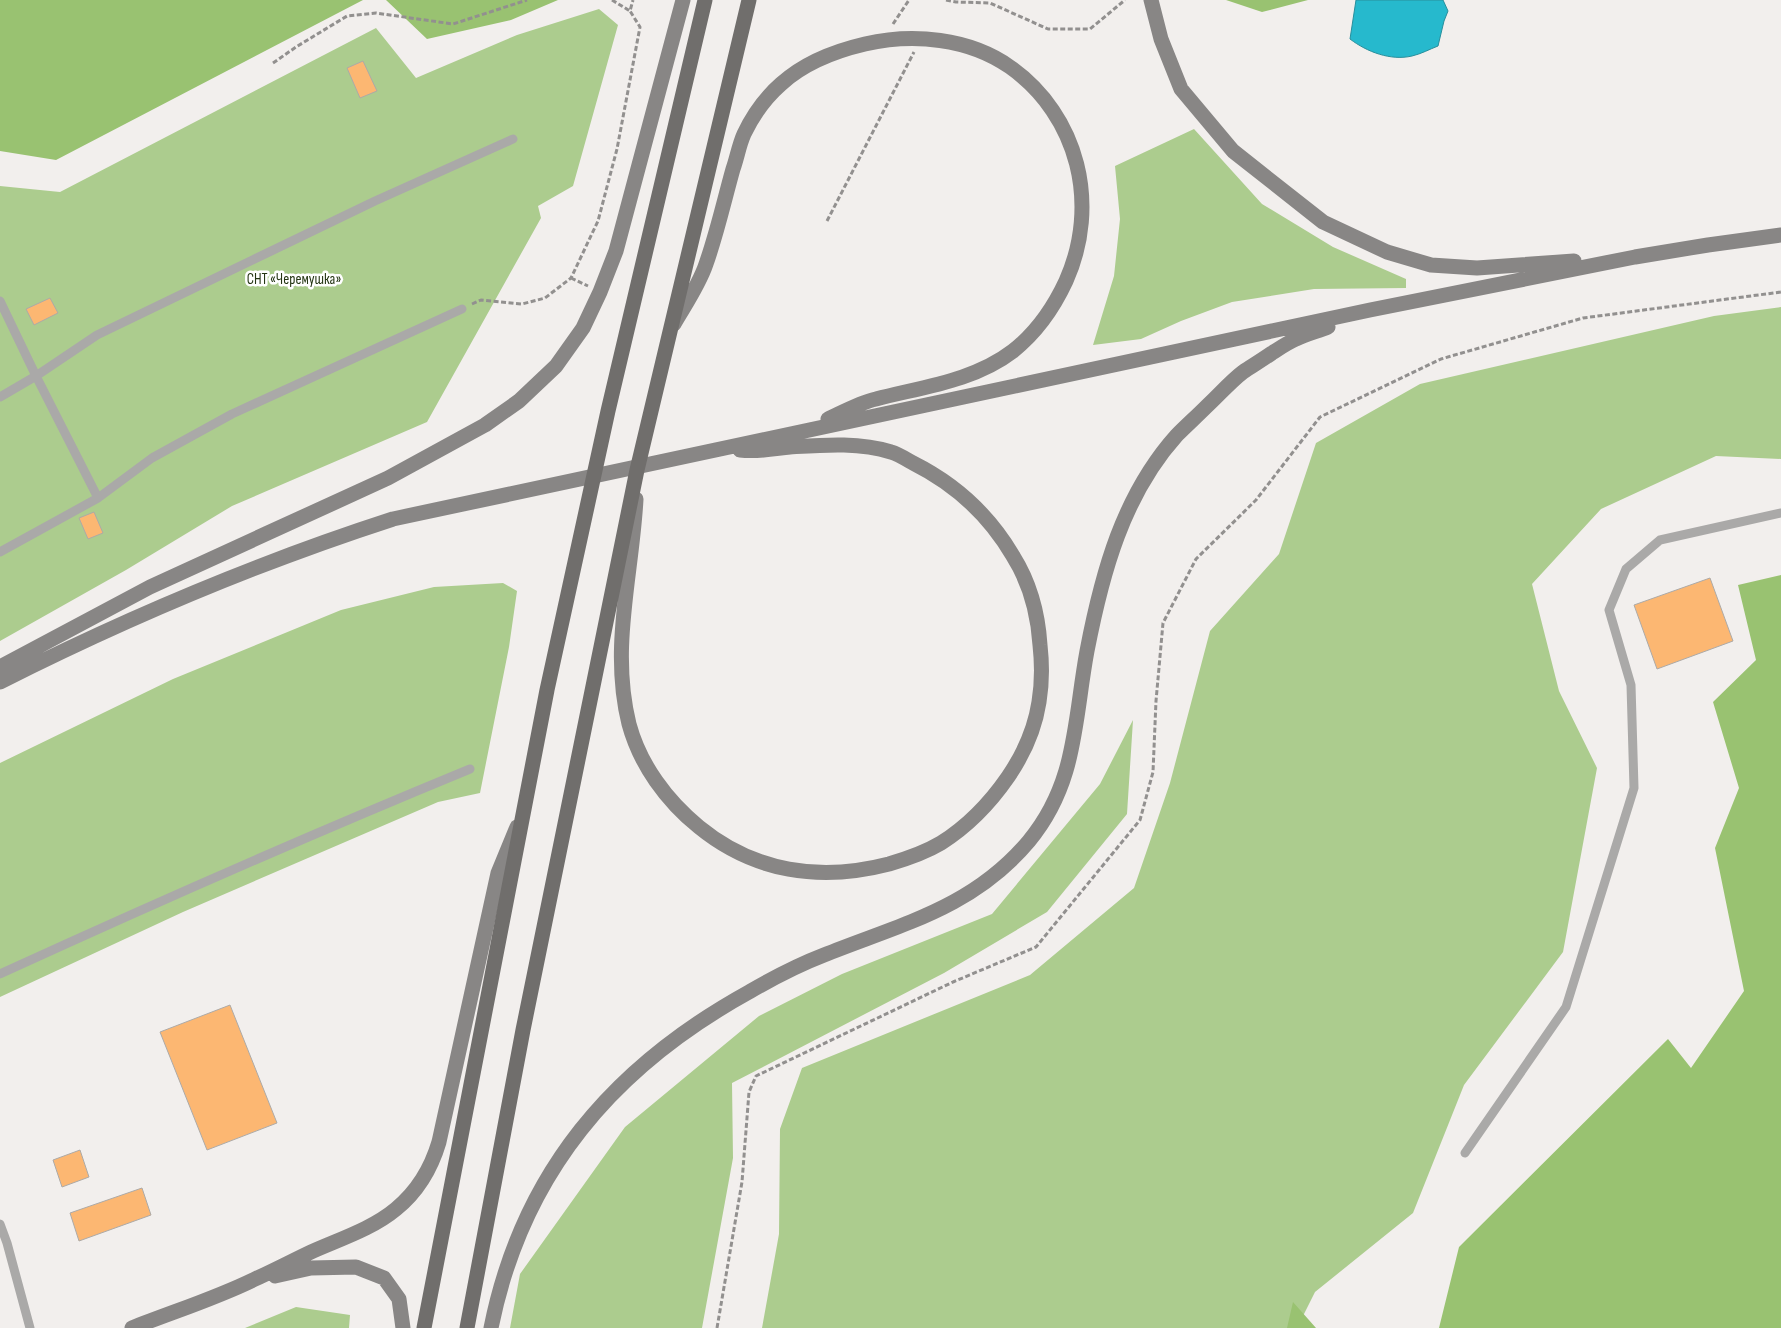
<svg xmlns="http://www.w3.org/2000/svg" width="1781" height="1328" font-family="'Sofia Sans Condensed',sans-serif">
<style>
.green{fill:#accc8e}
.forest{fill:#99c271}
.water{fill:#26b9cd;stroke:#288f9c}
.building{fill:#fcb772;stroke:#adaaa7}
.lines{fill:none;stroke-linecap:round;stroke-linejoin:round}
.path{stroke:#92908f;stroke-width:3;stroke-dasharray:5 2.5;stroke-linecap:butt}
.lane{stroke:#aaa9a8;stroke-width:9}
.secondary{stroke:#888685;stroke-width:15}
.primary{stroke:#706e6c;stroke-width:15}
.labels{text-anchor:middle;stroke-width:5;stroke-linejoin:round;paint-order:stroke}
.park-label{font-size:15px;fill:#243513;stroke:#fff}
</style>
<rect width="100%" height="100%" fill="#f2efed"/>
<path class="green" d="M 599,9 L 618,25 L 573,186 L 538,206 L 541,218 L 427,422 L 232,506 L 126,570 L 0,641 L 0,186 L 60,192 L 376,28 L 416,78 L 517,35 Z
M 1194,129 L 1262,204 L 1333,247 L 1406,279 L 1406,288 L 1314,289 L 1232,302 L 1181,321 L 1141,339 L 1093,345 L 1114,276 L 1120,219 L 1115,166 Z
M 1781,307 L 1781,459 L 1716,456 L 1601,509 L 1532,584 L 1559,691 L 1597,768 L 1563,952 L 1464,1085 L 1413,1213 L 1315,1292 L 1297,1328 L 762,1328 L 779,1234 L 780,1129 L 802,1068 L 1030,975 L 1134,888 L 1170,783 L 1210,631 L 1279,554 L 1316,443 L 1420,384 L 1714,316 Z
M 503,583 L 517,591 L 509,647 L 480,793 L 438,802 L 183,912 L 0,997 L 0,763 L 173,679 L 341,610 L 434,587 Z
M 1133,720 L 1127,814 L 1047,912 L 944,973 L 732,1083 L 733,1158 L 702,1328 L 510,1328 L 520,1274 L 625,1127 L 759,1016 L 842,974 L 992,914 L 1100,784 Z
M 296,1307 L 350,1315 L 349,1328 L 245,1328 Z"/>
<path class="forest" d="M 0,0 L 363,0 L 56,160 L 0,151 Z
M 386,0 L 558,0 L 511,20 L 427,39 Z
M 1226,0 L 1308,0 L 1262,12 Z
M 1781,575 L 1781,1328 L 1439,1328 L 1459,1247 L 1668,1039 L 1691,1068 L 1744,991 L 1715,848 L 1739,788 L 1713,702 L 1756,660 L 1738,585 Z
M 1293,1302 L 1316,1328 L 1287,1328 Z"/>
<path class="water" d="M 1356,0 L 1443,0 L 1448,11 L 1444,21 L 1438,46 C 1430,49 1421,54 1412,56 C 1391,61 1367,52 1350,39 Z"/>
<path class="building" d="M 363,61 L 377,91 L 360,98 L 347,68 Z
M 50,298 L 58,313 L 34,325 L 26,309 Z
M 94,512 L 103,533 L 88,539 L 79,518 Z
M 1710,578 L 1733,641 L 1657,669 L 1634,605 Z
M 230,1005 L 277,1123 L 207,1150 L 160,1032 Z
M 80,1150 L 89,1177 L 62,1187 L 53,1160 Z
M 142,1188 L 151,1215 L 79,1241 L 70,1213 Z"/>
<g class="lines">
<path class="path" d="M 612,0 L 630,11
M 946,0 L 956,2 L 990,3 L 1048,29 L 1090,29 L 1125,0
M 893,24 L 909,0
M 273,63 L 296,47 L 347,16 L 376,13 L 453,24 L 527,0
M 827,221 L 914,52
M 571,278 L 588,286
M 472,304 L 481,300 L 522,304 L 545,298 L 571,278 L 598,221 L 617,149 L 640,27 L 630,11 L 633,0
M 717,1328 L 742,1182 L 749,1092 L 756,1076 L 953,982 L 1036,947 L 1140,820 L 1153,772 L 1156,701 L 1163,623 L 1196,559 L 1256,500 L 1320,417 L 1441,359 L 1583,318 L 1781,292"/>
<path class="lane" d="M 0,301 L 36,376 L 98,498
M 0,397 L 36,376 L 97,335 L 375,201 L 513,139
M 0,552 L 98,498 L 152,458 L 232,414 L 462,309
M 0,974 C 155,903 312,834 470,769
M 1465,1153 L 1566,1007 L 1634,788 L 1631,685 L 1609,610 L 1626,569 L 1660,540 L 1781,513
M 0,1224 L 7,1243 L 30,1328"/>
<path class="secondary" d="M 1151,0 L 1161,39 L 1181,89 L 1233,151 L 1323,222 L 1387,252 L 1431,265 L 1477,268 L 1574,261
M 674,324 C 685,305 699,285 706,264 C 717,233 724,201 733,169 C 737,158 739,145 744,134 C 753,115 765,98 781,84 C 804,63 835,51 865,44 C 913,33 969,38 1010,67 C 1079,116 1100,205 1066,281 C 1053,309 1037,332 1013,351 C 974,381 922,387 876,399 C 859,403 843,412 828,419
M 636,499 C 632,575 610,648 629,724 C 640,765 667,801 699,827 C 754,872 820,882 889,864 C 906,859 926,852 941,843 C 968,826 990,803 1008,777 C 1023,755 1035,728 1039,702 C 1042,684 1042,663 1040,645 C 1038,613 1030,583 1013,556 C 989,515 955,484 913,463 C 906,459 898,454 891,452 C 859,442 823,445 790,447 C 772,449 759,452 740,450
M 0,667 L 150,587 L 388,478 L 485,425 L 519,401 L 556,366 L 583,328 L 600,292 L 616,251 L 683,0
M 0,682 C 127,618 257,563 393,519 L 1370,310 L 1635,257 L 1708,245 L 1781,235
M 275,1276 L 311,1268 L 356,1267 L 384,1278 L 399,1299 L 403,1328
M 132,1328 C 172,1312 214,1299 253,1280 C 273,1271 292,1261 311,1252 C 340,1239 372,1229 396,1209 C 418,1191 431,1169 439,1142 L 498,873 L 517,827
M 491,1328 C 522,1173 613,1067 749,992 C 773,978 798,965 824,955 C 901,924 973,908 1029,841 C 1077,783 1074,721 1087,651 C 1102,573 1123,495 1177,435 C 1187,425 1197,416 1207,406 C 1219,395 1230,382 1243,372 C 1252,366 1262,360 1272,353 C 1280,348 1287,343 1296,339 C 1306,334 1318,331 1328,327"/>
<path class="primary" d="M 424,1328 L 547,690 L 608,411 L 705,0
M 467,1328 L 523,1030 L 637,470 L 749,0"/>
</g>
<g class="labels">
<g class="park-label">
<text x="294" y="284">СНТ «Черемушка»</text>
</g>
</g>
</svg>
